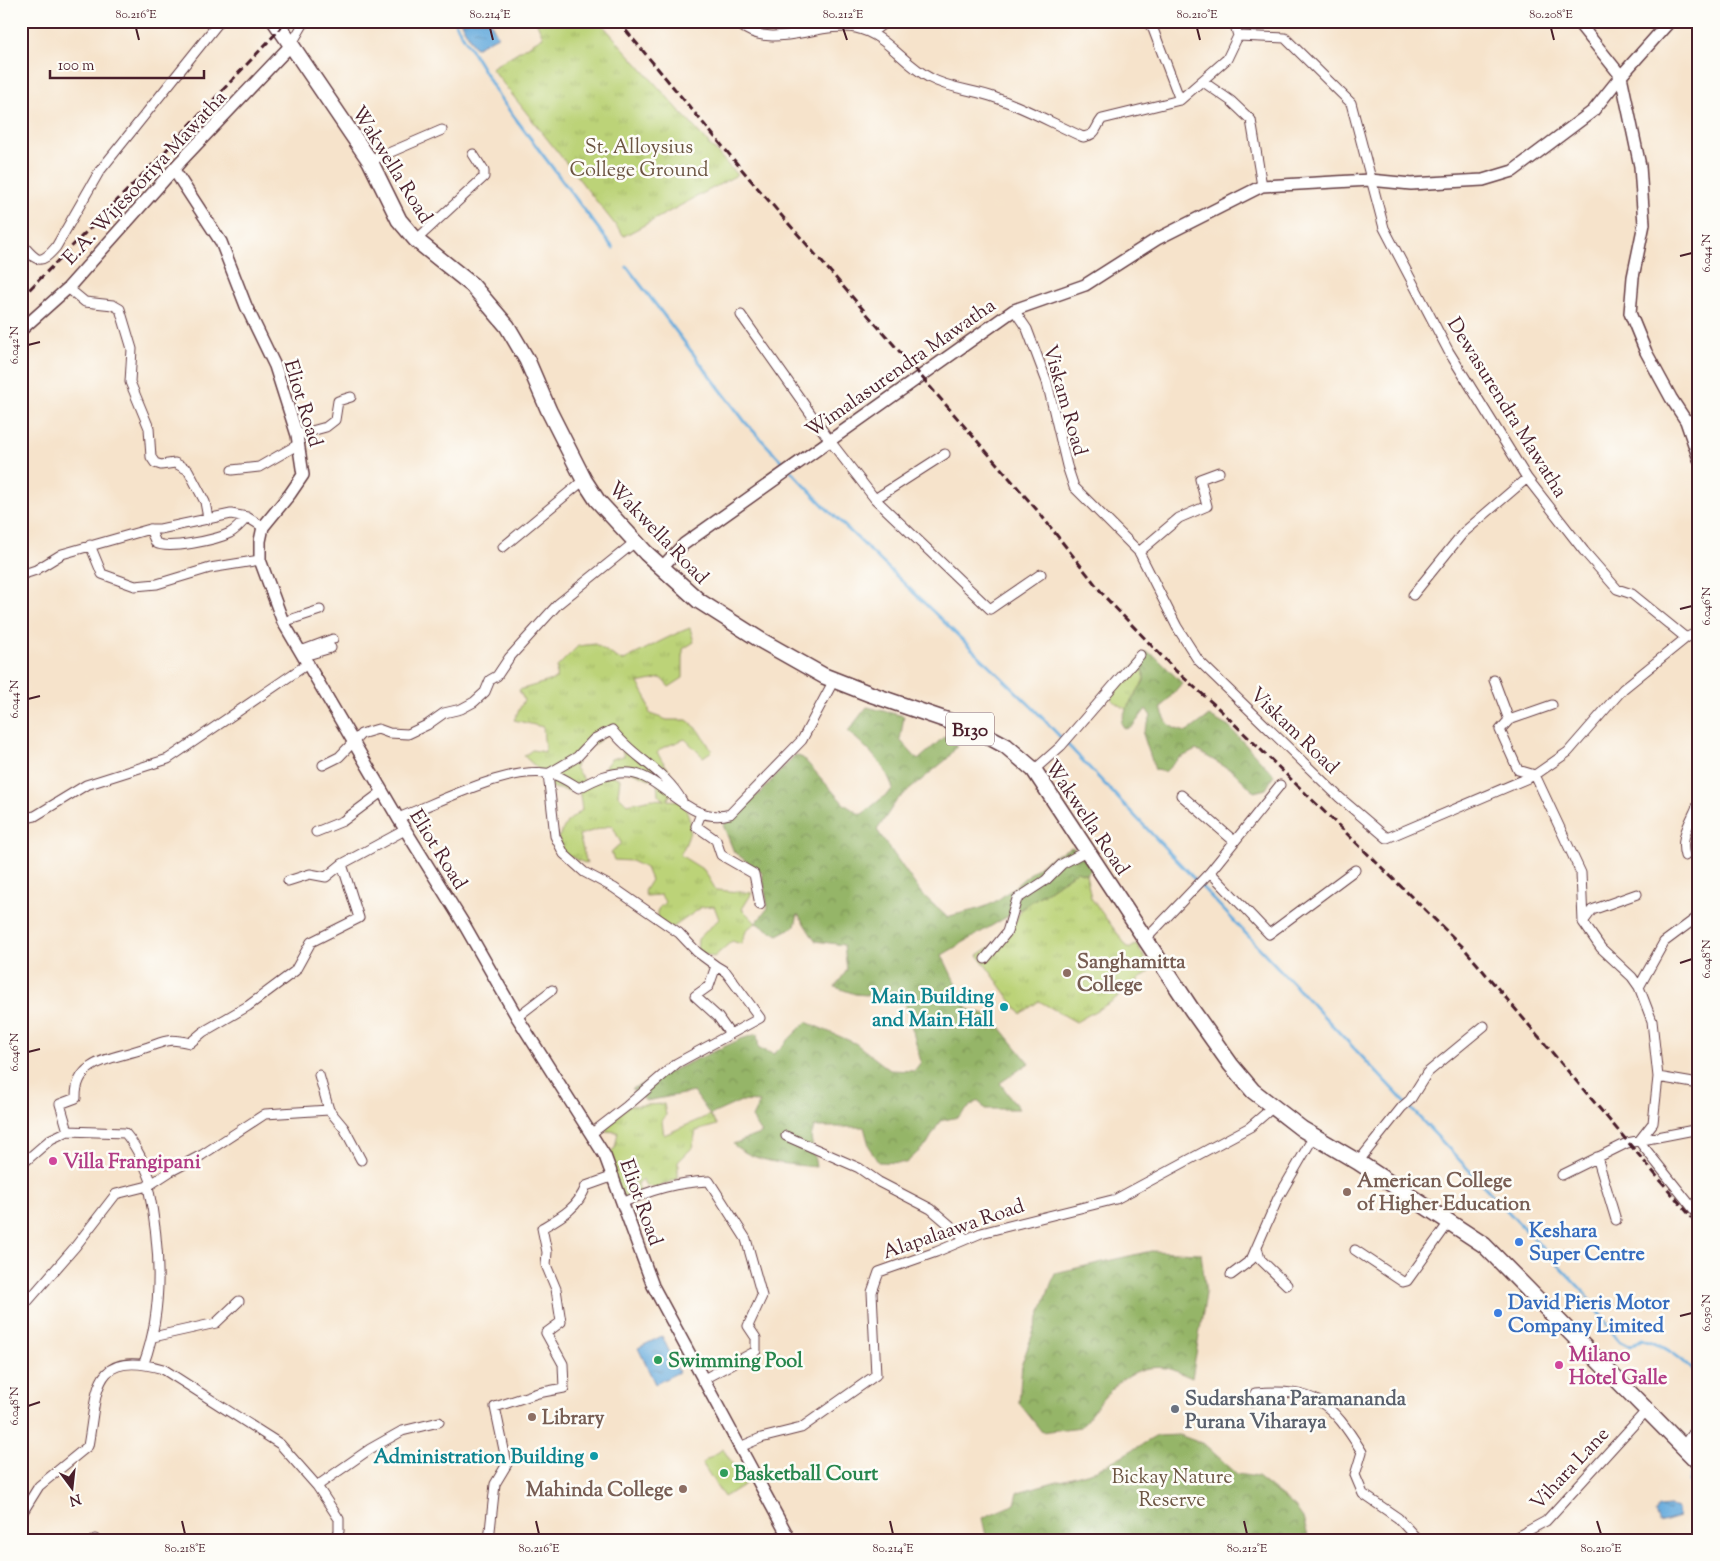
<svg xmlns="http://www.w3.org/2000/svg" width="1720" height="1561" font-family="'Sorts Mill Goudy',serif">
<style>
.grass{fill:url(#grass-tufts);stroke:#837952;fill-rule:evenodd}
.forest{fill:url(#forest-crowns);stroke:#706a4a}
.pitch{fill:#bcd378;stroke:#837952}
.water{fill:url(#water-ripples);stroke:#586684}
.lines{fill:none;stroke-linecap:round;stroke-linejoin:round}
.stream{stroke:#67acdd;stroke-width:3}
.minor-casing{stroke:#643c43;stroke-width:11}
.tertiary-casing{stroke:#643c43;stroke-width:14}
.primary-casing{stroke:#643c43;stroke-width:18}
.minor{stroke:#fff;stroke-width:9}
.tertiary{stroke:#fff;stroke-width:11}
.primary{stroke:#fff;stroke-width:15}
.rail{stroke:#4a1f2b;stroke-width:3;stroke-dasharray:8 4;stroke-linecap:butt}
.ticks{fill:none;stroke:#4a1f2b;stroke-width:2}
.education-dot{fill:#8d6e63;stroke:#fdfcf7;stroke-width:2}
.culture-dot{fill:#0f9aa8;stroke:#fdfcf7;stroke-width:2}
.hotel-dot{fill:#d1479c;stroke:#fdfcf7;stroke-width:2}
.shop-dot{fill:#3f7fe0;stroke:#fdfcf7;stroke-width:2}
.leisure-dot{fill:#2e9e5b;stroke:#fdfcf7;stroke-width:2}
.worship-dot{fill:#6b7280;stroke:#fdfcf7;stroke-width:2}
.labels{text-anchor:middle;stroke-width:5;stroke-linejoin:round;paint-order:stroke}
.shield{fill:#fdfcf7;stroke:#806168;stroke-width:1}
.shield-label{font-size:19px;font-weight:bold;fill:#4a1f2b}
.park-label{font-size:20px;fill:#6c5542;stroke:#fdfcf7}
.street-label{font-size:20px;fill:#4a1f2b;stroke:#fdfcf7}
.education-label{font-size:20px;font-weight:bold;fill:#785e54;stroke:#fdfcf7;text-anchor:start}
.culture-label{font-size:20px;font-weight:bold;fill:#0d838f;stroke:#fdfcf7;text-anchor:end}
.hotel-label{font-size:20px;font-weight:bold;fill:#b23c85;stroke:#fdfcf7;text-anchor:start}
.shop-label{font-size:20px;font-weight:bold;fill:#366cbe;stroke:#fdfcf7;text-anchor:start}
.leisure-label{font-size:20px;font-weight:bold;fill:#27864d;stroke:#fdfcf7;text-anchor:start}
.worship-label{font-size:20px;font-weight:bold;fill:#5b616d;stroke:#fdfcf7;text-anchor:start}
.neatline{fill:none;stroke:#4a1f2b;stroke-width:2}
.ticks-label{font-size:12px;text-anchor:middle;fill:#4a1f2b}
</style>
<defs>
<pattern id="grass-tufts" width="24" height="20" patternUnits="userSpaceOnUse" patternTransform="scale(1.25)"><rect width="24" height="20" fill="#bcd378"/><path d="M3 7l-1-3M5 7V3M7 7l1-3M15 17l-1-3M17 17v-4M19 17l1-3" fill="none" stroke="#a3b568"/></pattern>
<pattern id="forest-crowns" width="20" height="18" patternUnits="userSpaceOnUse" patternTransform="scale(1.25)"><rect width="20" height="18" fill="#95b568"/><path d="M2 6a3 3 0 1 1 6 0M12 15a3 3 0 1 1 6 0" fill="none" stroke="#7c9356"/></pattern>
<pattern id="water-ripples" width="26" height="14" patternUnits="userSpaceOnUse" patternTransform="scale(1.25)"><rect width="26" height="14" fill="#67acdd"/><path d="M2 4q2-2 4 0t4 0M15 11q2-2 4 0t4 0" fill="none" stroke="#578bb3"/></pattern>
</defs>
<rect width="100%" height="100%" fill="#fdfcf7"/>
<filter id="ink" filterUnits="userSpaceOnUse"><feTurbulence type="fractalNoise" baseFrequency=".02" numOctaves="2"/><feDisplacementMap in="SourceGraphic" scale="10" xChannelSelector="R" yChannelSelector="G"/><feConvolveMatrix kernelMatrix="1 2 1 2 8 2 1 2 1" color-interpolation-filters="sRGB"/></filter>
<filter id="wash" filterUnits="userSpaceOnUse"><feTurbulence type="fractalNoise" baseFrequency=".0096" numOctaves="4" result="noise"/><feDisplacementMap in="SourceGraphic" scale="20" xChannelSelector="R" yChannelSelector="G"/><feGaussianBlur stdDeviation="1.12" result="paint"/><feColorMatrix in="noise" values="0 0 0 0 0 0 0 0 0 0 0 0 0 0 0 0 0 1.4 0 .05"/><feComposite in="paint" operator="in"/></filter>
<g filter="url(#wash)">
<rect width="100%" height="100%" fill="#f6e3cb"/>
<path class="grass" d="M 536,21 L 599,21 L 737,175 L 624,236 L 491,68 L 543,37 Z
M 690,628 L 694,642 L 683,649 L 683,678 L 669,687 L 661,678 L 638,683 L 646,697 L 650,714 L 667,720 L 687,720 L 699,730 L 712,751 L 703,757 L 685,739 L 662,748 L 657,753 L 678,783 L 667,800 L 682,801 C 694,823 692,833 680,855 L 704,870 L 716,890 L 752,893 L 742,909 L 756,923 L 747,929 L 741,944 L 732,941 L 714,957 L 697,952 L 698,939 L 719,919 L 714,906 L 702,907 L 672,928 L 658,920 L 658,909 L 665,902 L 661,895 L 646,896 L 644,891 L 651,880 L 646,868 L 631,861 L 614,860 L 611,852 L 621,843 L 612,825 L 579,835 L 587,864 L 564,854 L 558,838 L 567,822 L 582,810 L 579,788 L 570,791 L 553,788 L 538,769 L 524,756 L 532,750 L 545,752 L 543,727 L 514,720 L 524,700 L 519,690 L 556,679 L 557,667 L 578,646 L 595,644 L 622,661 C 645,650 666,637 690,628 ZM 615,729 L 624,756 L 611,759 L 604,768 L 609,774 L 585,781 L 575,768 L 577,757 ZM 620,767 L 657,782 L 658,795 L 665,800 L 652,799 L 627,804 L 618,795 L 620,779 L 609,774 Z
M 1130,670 L 1132,672 L 1144,670 L 1144,681 L 1126,709 L 1112,700 C 1110,688 1122,678 1130,670 Z
M 1077,871 L 1086,874 L 1091,898 L 1129,949 L 1137,944 L 1151,970 L 1111,1002 L 1076,1022 L 1039,1001 L 1021,1014 L 978,955 L 1008,935 L 1022,908 Z
M 664,1104 L 666,1115 L 662,1121 L 664,1135 L 710,1115 L 717,1125 L 696,1131 L 692,1148 L 678,1162 L 678,1178 L 657,1188 L 646,1186 L 642,1179 L 637,1184 L 641,1193 L 624,1199 L 612,1197 L 612,1181 L 605,1156 L 615,1148 L 618,1132 L 605,1131 L 627,1106 Z"/>
<path class="forest" d="M 1146,652 L 1155,656 L 1182,683 L 1161,708 C 1166,724 1171,729 1187,732 L 1209,716 L 1229,727 L 1274,775 L 1266,789 L 1254,792 L 1234,772 L 1196,750 L 1178,759 L 1165,772 L 1155,770 L 1143,734 L 1151,716 L 1146,709 L 1132,727 L 1125,729 L 1121,723 L 1126,709 L 1144,681 L 1144,670 L 1132,672 L 1130,670 Z
M 867,707 L 904,716 L 900,740 L 918,760 L 945,736 L 957,746 L 947,759 L 897,800 L 877,830 L 921,893 L 947,917 C 962,912 983,910 996,901 C 1024,882 1038,861 1072,847 L 1093,862 L 1091,870 L 1086,874 L 1077,871 L 1022,908 L 942,955 L 968,1009 L 991,1016 L 1029,1063 L 1000,1083 L 1019,1109 L 985,1109 L 978,1100 L 958,1117 L 940,1121 L 927,1144 L 906,1163 L 878,1162 L 870,1149 L 864,1127 L 814,1127 L 811,1137 L 816,1167 C 788,1164 754,1163 733,1144 L 762,1133 L 752,1118 L 760,1102 L 741,1101 L 710,1115 L 694,1092 L 646,1101 L 632,1089 L 741,1039 L 757,1034 L 759,1049 L 774,1054 L 806,1022 L 855,1043 L 890,1070 L 914,1071 L 921,1062 L 904,998 L 855,994 L 835,987 L 847,970 L 844,945 L 815,941 L 798,914 L 795,926 L 778,935 L 756,923 L 768,908 L 762,873 L 734,852 L 723,825 L 761,792 L 795,755 L 803,758 L 844,804 L 861,815 L 893,789 C 886,764 866,748 848,731 Z
M 1151,1251 L 1201,1253 L 1206,1294 L 1192,1378 C 1184,1375 1174,1369 1166,1368 C 1125,1362 1103,1399 1081,1427 L 1042,1432 L 1019,1403 L 1022,1363 L 1055,1273 Z
M 1179,1435 L 1204,1444 L 1237,1474 L 1257,1477 L 1295,1507 L 1303,1518 L 1309,1540 L 987,1540 L 982,1518 L 1015,1504 L 1018,1492 L 1097,1470 L 1157,1436 Z"/>
<path class="pitch" d="M 723,1449 L 745,1484 L 724,1497 L 702,1463 Z"/>
<path class="water" d="M 460,21 L 490,21 L 498,36 L 475,48 Z
M 662,1336 L 679,1372 L 655,1384 L 638,1348 Z
M 1670,1507 L 1678,1509 L 1679,1516 L 1659,1522 L 1655,1514 L 1659,1508 Z"/>
<g class="lines">
<path class="stream" d="M 454,21 L 500,98 L 613,248
M 627,267 L 746,423 L 787,467
M 791,471 L 826,508 L 1033,708 L 1583,1291 L 1619,1341 L 1630,1347 L 1642,1339 C 1666,1345 1682,1359 1699,1376
M 1695,1465 L 1689,1482 L 1699,1497"/>
</g>
</g>
<g filter="url(#ink)">
<g class="lines">
<defs>
<path id="minor" d="M 736,21 C 767,54 817,21 856,28 C 886,34 903,64 930,78 C 950,89 975,90 996,98 C 1026,108 1054,124 1083,137 C 1098,134 1094,129 1102,119 L 1180,100 L 1227,59 L 1238,36 L 1285,38 L 1351,103 L 1384,228 L 1449,352 L 1527,478 L 1584,551 L 1617,589 L 1632,594 L 1686,638
M 1146,21 L 1153,29 L 1180,100
M 1234,21 L 1238,36
M 1585,31 L 1592,21
M 872,32 L 887,21
M 291,45 L 305,21
M 1202,81 L 1231,101 L 1251,120 L 1262,186
M 370,161 L 442,130
M 416,240 L 484,177 L 484,171 L 473,154
M 21,243 C 36,260 39,267 56,247 L 99,172 L 220,21
M 68,288 L 85,302 L 113,305 L 120,309 L 132,349 L 130,382 L 149,428 L 151,457 L 155,463 L 161,465 L 175,463 L 188,470 L 205,502 L 208,518
M 1014,310 L 1027,329 L 1047,382 L 1067,466 L 1074,487 L 1139,552 L 1177,627 L 1198,660 L 1339,797 L 1387,838 L 1535,775 L 1568,752 L 1623,689 L 1686,638 L 1699,631
M 741,315 L 830,441 L 875,499 L 990,609 L 1041,574
M 1686,421 L 1699,417
M 297,435 L 326,427 L 335,420 L 338,401 L 351,397
M 232,470 L 259,467 L 299,444
M 875,499 L 945,454
M 150,529 L 156,543 C 168,550 216,540 230,533 C 237,529 242,523 247,517
M 90,545 L 102,574 L 135,586 L 157,584 L 210,568 L 260,560
M 503,547 L 584,480
M 1139,552 L 1179,518 L 1207,506 L 1200,479 L 1219,472
M 21,575 L 36,570 L 62,554 L 150,529 L 160,529 L 231,514 L 247,517 L 263,527
M 1413,595 L 1463,533 L 1527,478
M 283,622 L 320,610
M 301,651 L 333,639
M 304,656 L 331,648
M 1494,680 L 1509,720
M 1552,705 L 1509,720 L 1500,730 L 1518,770 L 1535,775 L 1581,873 L 1583,922 L 1601,948 L 1632,977 L 1639,987 L 1652,1021 L 1658,1077 L 1653,1123 L 1639,1141 L 1699,1216
M 323,765 L 339,757 L 361,734 L 378,729 L 389,733 L 408,734 L 427,725 L 444,713 L 461,709 L 474,702 L 485,692 L 490,680 L 497,676 L 509,658 L 558,604 L 635,542
M 1034,770 L 1061,746 L 1140,655
M 1181,795 L 1234,841
M 682,801 C 665,770 632,757 612,730 L 594,739 L 577,757 L 548,774 L 555,836 L 564,854 L 584,872 L 614,888 L 679,933 L 697,952 L 716,966
M 701,814 L 696,826 L 716,840 L 721,855 L 754,874 L 760,905
M 398,818 C 438,803 514,762 555,775 C 564,778 572,784 579,788 C 595,779 612,771 630,773 C 663,776 689,826 730,814 L 802,740 L 834,680
M 21,819 L 35,816 L 86,785 L 168,759 L 309,663
M 316,832 L 343,821 L 383,791
M 1685,856 C 1679,836 1692,820 1699,802
M 1210,872 L 1280,785
M 288,881 L 310,874 L 326,877 L 342,864
M 1583,922 L 1592,910 L 1637,894
M 1145,940 L 1210,872 L 1269,934 L 1355,870
M 985,959 L 1007,932 L 1017,899 L 1046,880 L 1062,864 L 1088,850
M 1639,987 L 1664,942 L 1699,916
M 517,1017 L 552,990
M 319,1075 L 329,1110 L 344,1128 L 361,1160
M 1658,1077 L 1699,1084
M 68,1131 L 60,1104 L 76,1098 C 75,1059 114,1059 142,1049 C 165,1042 165,1037 190,1043 L 203,1032 L 248,1006 L 295,971 L 311,942 L 359,918 L 342,864 L 405,830
M 592,1133 L 627,1106 L 677,1063 L 760,1018 L 726,972 L 716,966 L 709,986 L 695,996 L 718,1017 L 730,1034
M 786,1136 L 859,1168 L 879,1182 L 931,1209 L 966,1239
M 1597,1157 L 1616,1220
M 1358,1162 L 1402,1107 L 1410,1100 L 1427,1073 L 1484,1026
M 21,1165 L 51,1139 L 68,1131 L 125,1133 C 137,1147 144,1163 151,1181 L 148,1186 C 160,1243 164,1308 144,1363
M 1562,1175 L 1627,1143 L 1699,1129
M 622,1203 C 651,1190 677,1182 709,1181 L 746,1239 L 762,1296 L 748,1326 L 756,1338 L 756,1351 L 702,1380
M 1257,1247 L 1260,1259 L 1287,1285
M 1355,1250 L 1403,1282 L 1407,1281 L 1450,1221
M 1231,1275 L 1251,1260 L 1278,1198 L 1314,1136
M 21,1309 L 75,1247 L 116,1194 L 148,1186 L 171,1171 L 202,1155 L 265,1114 L 329,1110
M 153,1337 L 216,1323 L 239,1301
M 1251,1402 L 1255,1393 C 1316,1388 1331,1402 1362,1452 L 1355,1475 L 1363,1494 L 1398,1518 L 1418,1540
M 740,1447 L 761,1438 L 801,1428 L 876,1375 L 872,1292 L 879,1272 L 936,1252 L 981,1233 L 1116,1199 L 1250,1127 L 1272,1108
M 1683,1447 L 1693,1432 L 1699,1417
M 317,1486 L 370,1449 L 402,1431 L 439,1422
M 21,1515 L 39,1486 L 88,1446 C 98,1393 90,1348 163,1369 L 280,1444 L 317,1486 L 339,1519 L 339,1531 L 335,1540
M 95,1539 L 95,1540
M 224,1540 L 234,1540
M 489,1540 L 495,1484 L 507,1464 L 495,1407 L 538,1393 L 564,1388 L 563,1364 L 546,1333 L 561,1322 L 556,1289 L 546,1265 L 547,1252 L 542,1228 C 561,1217 578,1208 586,1186 L 614,1176
M 1511,1540 L 1546,1521 L 1647,1410"/>
<path id="tertiary" d="M 1577,21 L 1621,76 L 1640,166 L 1644,224 L 1633,277 L 1630,313 L 1646,352 L 1671,398 L 1686,421 L 1699,459
M 174,170 L 221,242 L 246,306 L 275,366 L 297,435 L 303,475 L 290,494 L 263,527 L 260,541 L 260,560 L 283,622 L 398,818 L 465,926 L 517,1017 L 605,1156 L 653,1286 L 790,1540
M 21,330 L 68,288 L 181,161 L 291,45
M 663,566 L 684,544 L 1014,310 L 1085,285 L 1157,239 L 1262,186 L 1370,180 L 1411,184 L 1483,180 L 1513,171 L 1593,111 L 1621,76 L 1670,21"/>
<path id="primary" d="M 275,21 L 370,161 L 399,220 L 416,240 L 472,285 L 507,326 L 527,360 L 549,411 L 584,480 L 597,500 L 646,553 L 699,601 L 762,641 L 824,676 L 870,694 L 978,731 L 1006,746 L 1034,770 L 1192,1010 L 1231,1065 L 1253,1091 L 1302,1129 L 1358,1162 L 1484,1245 L 1699,1463"/>
</defs>
<use href="#minor" class="minor-casing"/>
<use href="#tertiary" class="tertiary-casing"/>
<use href="#primary" class="primary-casing"/>
<use href="#minor" class="minor"/>
<use href="#tertiary" class="tertiary"/>
<use href="#primary" class="primary"/>
<path class="rail" d="M 618,21 L 749,178 L 1037,510 L 1106,598 L 1176,671 L 1216,706 L 1462,946 L 1699,1226
M 21,298 L 158,159 L 280,29 L 284,21"/>
</g>
</g>
<path class="ticks" d="M 136,28 L 139,40M 490,28 L 493,40M 843,28 L 847,40M 1197,28 L 1200,40M 1551,28 L 1554,40M 1680,256 L 1692,253M 28,345 L 40,342M 1680,609 L 1692,606M 28,699 L 40,696M 1680,963 L 1692,959M 28,1052 L 40,1049M 1680,1316 L 1692,1313M 28,1406 L 40,1402M 182,1521 L 185,1534M 536,1521 L 539,1534M 890,1521 L 893,1534M 1244,1521 L 1247,1534M 1597,1521 L 1601,1534"/>
<g class="education-dot">
<circle cx="1067" cy="973" r="5"/>
<circle cx="1347" cy="1192" r="5"/>
<circle cx="532" cy="1417" r="5"/>
<circle cx="683" cy="1489" r="5"/>
</g>
<g class="culture-dot">
<circle cx="1004" cy="1007" r="5"/>
<circle cx="594" cy="1456" r="5"/>
</g>
<g class="hotel-dot">
<circle cx="53" cy="1161" r="5"/>
<circle cx="1559" cy="1365" r="5"/>
</g>
<g class="shop-dot">
<circle cx="1519" cy="1242" r="5"/>
<circle cx="1498" cy="1313" r="5"/>
</g>
<g class="leisure-dot">
<circle cx="658" cy="1360" r="5"/>
<circle cx="724" cy="1473" r="5"/>
</g>
<circle class="worship-dot" cx="1175" cy="1409" r="5"/>
<g class="labels">
<rect class="shield" x="946" y="712.5" width="48" height="33" rx="4"/>
<g class="shield-label">
<text x="970" y="736">B130</text>
</g>
<g class="park-label">
<text x="639" y="153">St. Alloysius<tspan x="639" dy="23">College Ground</tspan></text>
<text x="1172" y="1483">Bickay Nature<tspan x="1172" dy="23">Reserve</tspan></text>
</g>
<g class="street-label">
<text transform="translate(393 164) rotate(58)" y="7">Wakwella Road</text>
<text transform="translate(144 177) rotate(-47)" y="7">E.A. Wijesooriya Mawatha</text>
<text transform="translate(900 367) rotate(-35)" y="7">Wimalasurendra Mawatha</text>
<text transform="translate(1066 400) rotate(74)" y="7">Viskam Road</text>
<text transform="translate(304 403) rotate(73)" y="7">Eliot Road</text>
<text transform="translate(1508 407) rotate(58)" y="7">Dewasurendra Mawatha</text>
<text transform="translate(659 532) rotate(46)" y="7">Wakwella Road</text>
<text transform="translate(1295 730) rotate(44)" y="7">Viskam Road</text>
<text transform="translate(1088 817) rotate(56)" y="7">Wakwella Road</text>
<text transform="translate(439 849) rotate(58)" y="7">Eliot Road</text>
<text transform="translate(642 1202) rotate(70)" y="7">Eliot Road</text>
<text transform="translate(953 1228) rotate(-19)" y="7">Alapalaawa Road</text>
<text transform="translate(1569 1468) rotate(-47)" y="7">Vihara Lane</text>
</g>
<g class="education-label">
<text x="1077" y="968">Sanghamitta<tspan x="1077" dy="23">College</tspan></text>
<text x="1357" y="1187">American College<tspan x="1357" dy="23">of Higher Education</tspan></text>
<text x="542" y="1424">Library</text>
<text x="673" y="1496" text-anchor="end">Mahinda College</text>
</g>
<g class="culture-label">
<text x="994" y="1003">Main Building<tspan x="994" dy="23">and Main Hall</tspan></text>
<text x="584" y="1463">Administration Building</text>
</g>
<g class="hotel-label">
<text x="63" y="1168">Villa Frangipani</text>
<text x="1569" y="1361">Milano<tspan x="1569" dy="23">Hotel Galle</tspan></text>
</g>
<g class="shop-label">
<text x="1529" y="1237">Keshara<tspan x="1529" dy="23">Super Centre</tspan></text>
<text x="1508" y="1309">David Pieris Motor<tspan x="1508" dy="23">Company Limited</tspan></text>
</g>
<g class="leisure-label">
<text x="668" y="1367">Swimming Pool</text>
<text x="734" y="1480">Basketball Court</text>
</g>
<g class="worship-label">
<text x="1185" y="1405">Sudarshana Paramananda<tspan x="1185" dy="23">Purana Viharaya</tspan></text>
</g>
</g>
<rect width="1720" height="1561" fill="none" stroke="#fdfcf7" stroke-width="55"/>
<g transform="translate(72 1488) rotate(165)" stroke="#fdfcf7" stroke-width="4" paint-order="stroke">
<path d="M0-4L9 19L0 12L-9 19Z" fill="#4a1f2b"/>
<text y="-8" font-size="14" font-weight="bold" text-anchor="middle" fill="#4a1f2b">N</text>
</g>
<path d="M50 70v8h154v-8" fill="none" stroke="#4a1f2b" stroke-width="2.5"/>
<text x="58" y="70" font-size="15" fill="#4a1f2b" stroke="#fdfcf7" stroke-width="4" paint-order="stroke">100 m</text>
<rect x="28" y="28" width="1664" height="1506" class="neatline"/>
<g class="ticks-label">
<text x="136" y="18">80.216°E</text>
<text x="490" y="18">80.214°E</text>
<text x="843" y="18">80.212°E</text>
<text x="1197" y="18">80.210°E</text>
<text x="1551" y="18">80.208°E</text>
<text transform="translate(1706 253) rotate(-90)" y="4">6.044°N</text>
<text transform="translate(14 345) rotate(-90)" y="4">6.042°N</text>
<text transform="translate(1706 606) rotate(-90)" y="4">6.046°N</text>
<text transform="translate(14 699) rotate(-90)" y="4">6.044°N</text>
<text transform="translate(1706 959) rotate(-90)" y="4">6.048°N</text>
<text transform="translate(14 1052) rotate(-90)" y="4">6.046°N</text>
<text transform="translate(1706 1313) rotate(-90)" y="4">6.050°N</text>
<text transform="translate(14 1406) rotate(-90)" y="4">6.048°N</text>
<text x="185" y="1552">80.218°E</text>
<text x="539" y="1552">80.216°E</text>
<text x="893" y="1552">80.214°E</text>
<text x="1247" y="1552">80.212°E</text>
<text x="1601" y="1552">80.210°E</text>
</g>
</svg>
